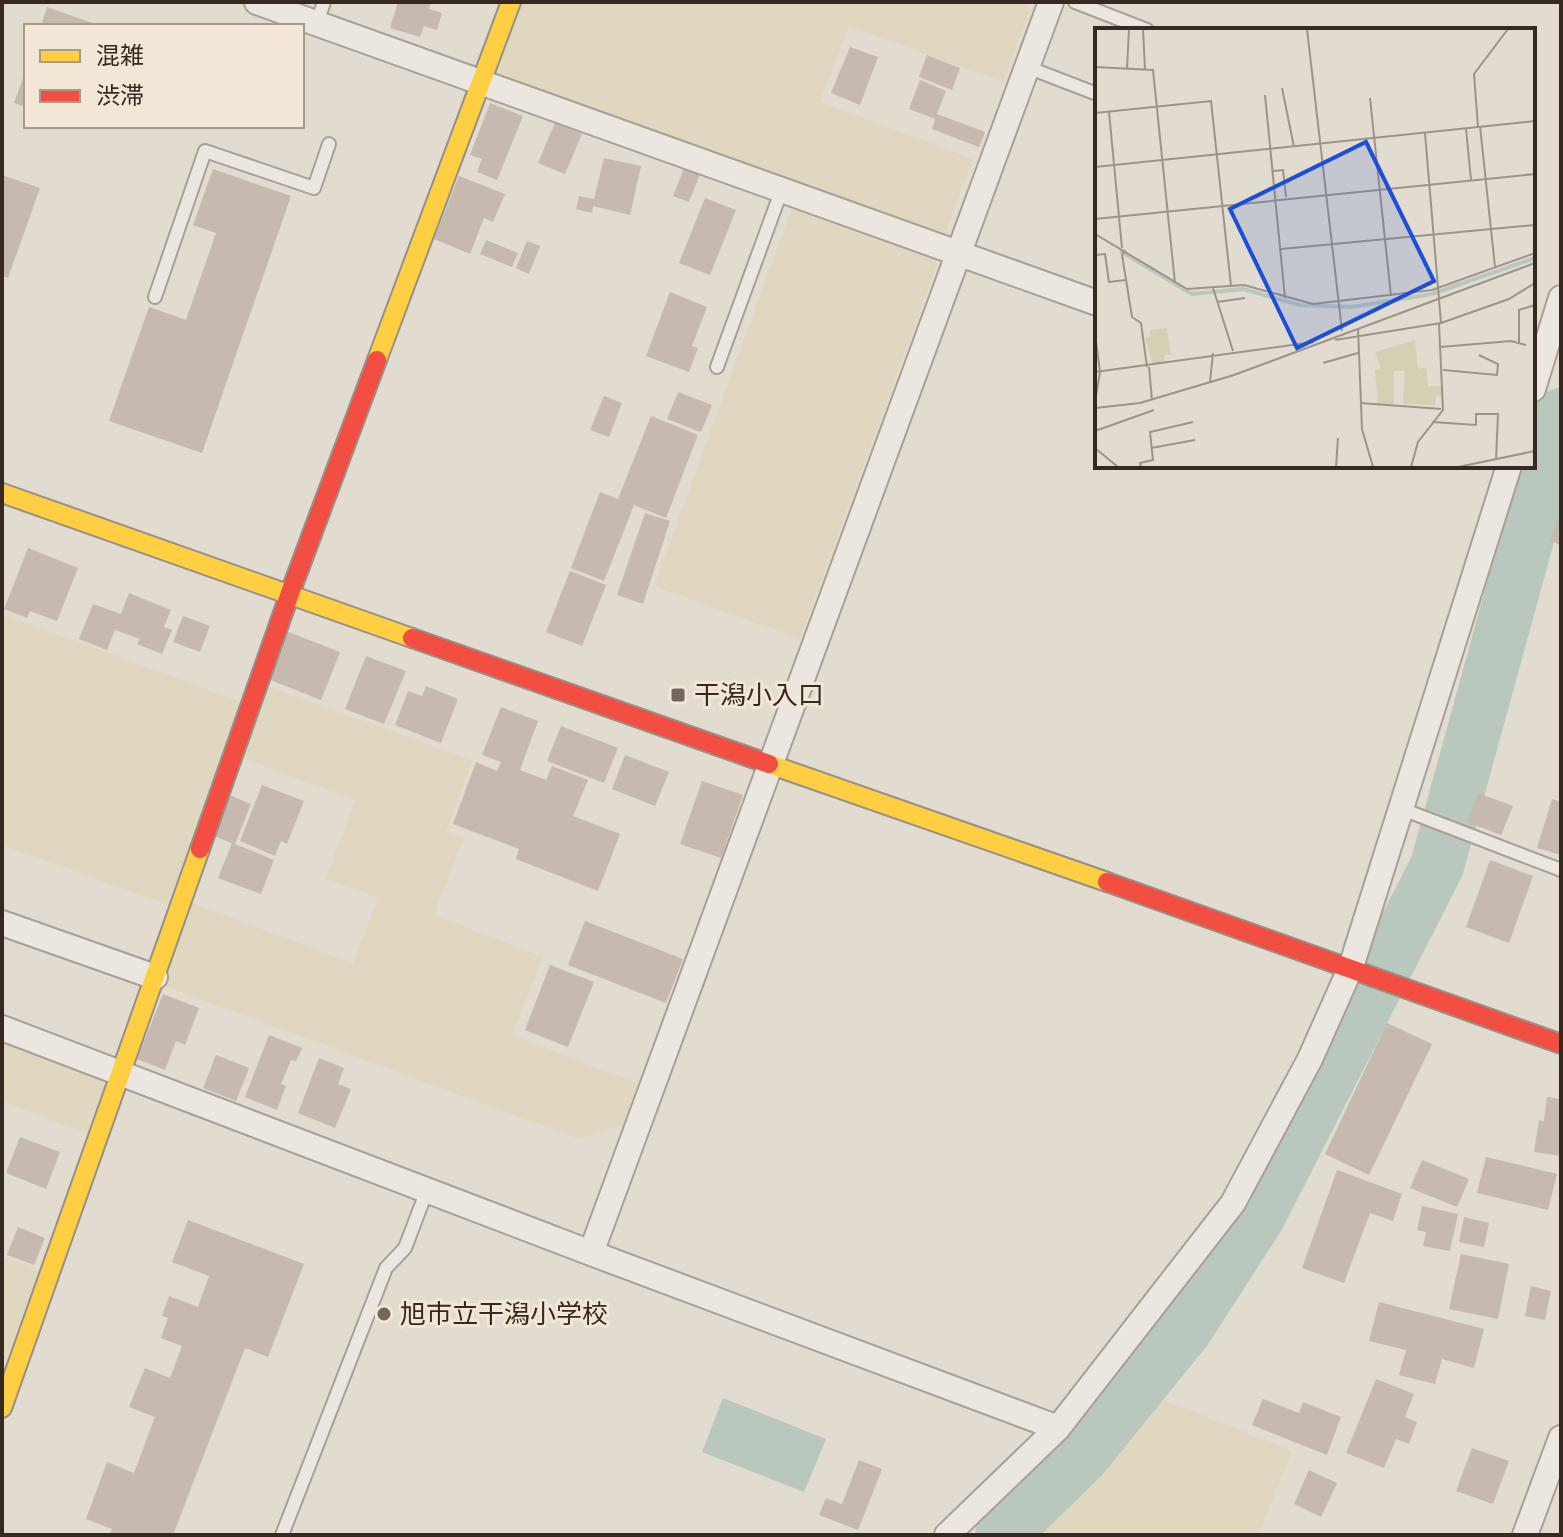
<svg xmlns="http://www.w3.org/2000/svg" width="1563" height="1537" font-family="Georgia,'Noto Sans JP',serif">
<style>
.farmland{fill:#e0d7c1}
.water{fill:#b9c7bd}
.lines{fill:none;stroke-linecap:round;stroke-linejoin:round}
.river{stroke:#b9c7bd;stroke-width:54}
.building{fill:#c5b9b0}
.lane-casing{stroke:#a8a097;stroke-width:16}
.street-casing{stroke:#a8a097;stroke-width:28}
.slow-casing{stroke:#979088;stroke-width:22}
.jam-casing{stroke:#979088;stroke-width:22}
.lane{stroke:#ebe7e0;stroke-width:12}
.street{stroke:#ebe7e0;stroke-width:24}
.slow{stroke:#ffcf43;stroke-width:18}
.jam{stroke:#f24e42;stroke-width:18}
.poi-dot{fill:#72675e;stroke:#f2e7d6;stroke-width:3}
.labels{text-anchor:middle;stroke-width:6;stroke-linejoin:round;paint-order:stroke}
.poi-label{font-size:26px;fill:#362921;stroke:#f2e7d6;text-anchor:start}
.inset-river{fill:none;stroke:#b9c7bd;stroke-width:4}
.inset-road{fill:none;stroke:#9d9489;stroke-width:2}
.view{fill:#1d4ed8;fill-opacity:0.15;stroke:#1d4ed8;stroke-width:4}
.inset-edge{fill:none;stroke:#362921;stroke-width:4}
</style>
<rect width="100%" height="100%" fill="#e2dbcf"/>
<path class="farmland" d="M 520,2 L 1018,2 L 1031,7 L 1003,82 L 849,26 L 820,102 L 973,159 L 943,239 L 494,72 Z
M 792,208 L 938,261 L 800,639 L 654,586 Z
M 2,614 L 242,702 L 168,905 L 2,845 Z
M 267,686 L 472,760 L 446,832 L 464,837 L 434,915 L 543,957 L 512,1035 L 641,1085 L 626,1123 L 579,1139 L 159,984 L 189,902 L 353,963 L 378,898 L 326,879 L 355,800 L 241,758 Z
M 2,1043 L 108,1083 L 88,1134 L 2,1101 Z
M 2,1256 L 39,1270 L 2,1370 Z
M 1152,1395 L 1292,1451 L 1258,1535 L 1024,1535 Z"/>
<path class="water" d="M 723,1398 L 826,1439 L 804,1492 L 702,1452 Z"/>
<g class="lines">
<path class="river" d="M 1002,1535 L 1082,1457 L 1185,1330 L 1258,1217 L 1437,866 L 1561,415"/>
</g>
<path class="building" d="M 398,2 L 431,2 L 429,9 L 442,13 L 437,30 L 424,26 L 420,37 L 390,28 Z
M 47,7 L 101,26 L 41,26 Z
M 850,47 L 878,57 L 860,105 L 831,93 Z
M 927,55 L 960,68 L 952,90 L 919,77 Z
M 26,70 L 26,107 L 14,103 Z
M 920,80 L 946,91 L 937,114 L 985,132 L 979,147 L 932,129 L 935,119 L 909,109 Z
M 490,103 L 523,116 L 497,180 L 477,172 L 482,159 L 470,155 Z
M 555,123 L 582,134 L 565,174 L 538,163 Z
M 604,158 L 641,166 L 630,215 L 593,206 L 592,213 L 576,209 L 579,196 L 594,199 Z
M 684,168 L 700,174 L 689,202 L 673,196 Z
M 213,169 L 291,196 L 202,453 L 109,421 L 149,307 L 186,320 L 216,233 L 193,225 Z
M 2,175 L 40,188 L 8,278 L 2,276 Z
M 459,176 L 505,194 L 493,222 L 484,218 L 470,254 L 434,239 Z
M 705,198 L 736,210 L 710,275 L 679,263 Z
M 486,240 L 518,253 L 512,267 L 480,254 Z
M 527,241 L 540,246 L 529,274 L 516,268 Z
M 670,292 L 707,307 L 692,346 L 698,348 L 689,372 L 646,356 Z
M 678,392 L 712,405 L 701,432 L 667,419 Z
M 604,396 L 622,403 L 609,437 L 590,430 Z
M 651,416 L 698,435 L 666,518 L 634,505 L 604,581 L 571,568 L 600,492 L 618,499 Z
M 645,513 L 670,521 L 643,604 L 617,595 Z
M 1561,513 L 1561,545 L 1550,541 Z
M 28,548 L 78,568 L 57,621 L 30,611 L 27,618 L 4,609 Z
M 570,571 L 606,585 L 582,646 L 546,632 Z
M 129,593 L 171,610 L 164,627 L 172,630 L 162,654 L 137,644 L 140,639 L 115,630 L 107,650 L 79,639 L 93,604 L 121,614 Z
M 183,616 L 210,626 L 200,652 L 173,642 Z
M 286,631 L 340,652 L 321,700 L 268,679 Z
M 366,656 L 406,671 L 384,724 L 345,709 Z
M 426,686 L 458,699 L 441,743 L 395,725 L 408,691 L 422,696 Z
M 501,707 L 538,721 L 520,770 L 546,780 L 552,766 L 588,780 L 573,816 L 620,834 L 598,891 L 516,859 L 519,849 L 453,824 L 476,762 L 497,771 L 501,762 L 482,755 Z
M 561,726 L 618,748 L 604,783 L 547,761 Z
M 625,755 L 669,772 L 655,806 L 612,789 Z
M 702,781 L 743,795 L 721,858 L 680,844 Z
M 262,785 L 304,801 L 287,844 L 281,841 L 275,856 L 240,841 Z
M 1478,793 L 1513,806 L 1501,835 L 1467,822 Z
M 227,794 L 251,804 L 235,844 L 274,860 L 261,894 L 218,878 L 232,843 L 211,835 Z
M 1552,799 L 1561,802 L 1561,855 L 1537,848 Z
M 1490,860 L 1533,876 L 1509,943 L 1466,927 Z
M 585,921 L 683,959 L 666,1003 L 568,965 Z
M 550,965 L 594,982 L 568,1047 L 525,1030 Z
M 163,994 L 199,1008 L 185,1045 L 176,1041 L 165,1070 L 137,1059 Z
M 1387,1023 L 1432,1044 L 1369,1175 L 1325,1154 Z
M 269,1035 L 302,1048 L 296,1061 L 291,1060 L 281,1084 L 286,1086 L 277,1110 L 245,1097 Z
M 216,1055 L 249,1068 L 236,1101 L 203,1088 Z
M 319,1058 L 344,1068 L 338,1084 L 351,1089 L 335,1128 L 298,1113 Z
M 1547,1097 L 1561,1099 L 1561,1156 L 1534,1152 L 1539,1120 L 1544,1121 Z
M 20,1137 L 60,1152 L 46,1189 L 6,1173 Z
M 1486,1157 L 1557,1174 L 1548,1210 L 1477,1193 Z
M 1422,1160 L 1469,1179 L 1457,1207 L 1410,1188 Z
M 1337,1170 L 1402,1194 L 1393,1221 L 1370,1213 L 1344,1283 L 1302,1268 Z
M 1422,1206 L 1458,1214 L 1450,1251 L 1423,1246 L 1426,1232 L 1417,1230 Z
M 1464,1217 L 1489,1223 L 1484,1247 L 1459,1242 Z
M 188,1220 L 304,1264 L 268,1357 L 245,1348 L 173,1535 L 110,1535 L 112,1529 L 86,1519 L 107,1462 L 134,1473 L 155,1417 L 129,1407 L 145,1368 L 170,1378 L 182,1346 L 161,1338 L 168,1318 L 162,1316 L 169,1296 L 198,1307 L 209,1276 L 172,1262 Z
M 18,1227 L 45,1238 L 34,1265 L 7,1255 Z
M 1461,1254 L 1509,1264 L 1498,1319 L 1449,1309 Z
M 1531,1286 L 1551,1291 L 1545,1320 L 1525,1316 Z
M 1379,1302 L 1484,1329 L 1474,1368 L 1442,1359 L 1435,1384 L 1399,1375 L 1406,1350 L 1369,1341 Z
M 1376,1379 L 1414,1394 L 1405,1417 L 1417,1422 L 1409,1444 L 1396,1439 L 1384,1468 L 1346,1453 Z
M 1263,1399 L 1299,1413 L 1303,1402 L 1341,1417 L 1327,1455 L 1252,1425 Z
M 1472,1448 L 1509,1461 L 1493,1504 L 1456,1491 Z
M 859,1460 L 882,1469 L 858,1530 L 819,1515 L 826,1498 L 842,1504 Z
M 1309,1470 L 1337,1483 L 1321,1517 L 1294,1504 Z"/>
<g class="lines">
<defs>
<path id="lane" d="M 1075,2 L 1147,30
M 317,23 L 324,2
M 1027,67 L 1097,94
M 155,297 L 205,151 L 314,188 L 329,144
M 717,367 L 782,189
M 1402,809 L 1561,870
M 282,1535 L 386,1268 L 405,1248 L 427,1190"/>
<path id="street" d="M 257,2 L 1097,303
M 1533,389 L 1561,298
M 2,923 L 155,977
M 2,1028 L 591,1253 L 1058,1428
M 591,1253 L 1051,2
M 947,1535 L 1058,1428 L 1233,1203 L 1310,1059 L 1351,967 L 1509,466
M 1525,1535 L 1561,1438"/>
<path id="slow" d="M 377,360 L 511,2
M 2,493 L 412,638
M 769,764 L 1107,882
M 2,1408 L 200,849"/>
<path id="jam" d="M 412,638 L 769,764
M 200,849 L 290,593 L 377,360
M 1107,882 L 1561,1044"/>
</defs>
<use href="#lane" class="lane-casing"/>
<use href="#street" class="street-casing"/>
<use href="#slow" class="slow-casing"/>
<use href="#jam" class="jam-casing"/>
<use href="#lane" class="lane"/>
<use href="#street" class="street"/>
<use href="#slow" class="slow"/>
<use href="#jam" class="jam"/>
</g>
<g class="poi-dot">
<rect x="670" y="687" width="16" height="16" rx="4"/>
<circle cx="384" cy="1314" r="8"/>
</g>
<g class="labels">
<g class="poi-label">
<text x="694" y="704">干潟小入口</text>
<text x="400" y="1323">旭市立干潟小学校</text>
</g>
</g>
<g transform="translate(1095 28)">
<rect width="440" height="440" fill="#e2dbcf"/>
<path d="M 72,300 L 76,327 L 69,327 L 70,335 L 58,337 L 50,309 L 56,309 L 55,302 ZM 320,312 L 323,341 L 331,340 L 333,358 L 347,358 L 347,368 L 341,368 L 340,377 L 308,376 L 310,343 L 299,343 L 299,376 L 283,376 L 280,342 L 286,340 L 280,324 Z" fill="#d3d0b3"/>
<path class="inset-river" d="M 25,223 L 97,266 L 148,261 L 205,277 L 257,279 L 337,266 L 440,230"/>
<path class="inset-road" d="M 48,1 L 50,41M 212,1 L 247,303M 0,39 L 58,42 L 80,255M 32,40 L 34,1M 187,60 L 199,119M 170,67 L 190,270M 275,70 L 296,268M 14,84 L 27,220M 0,85 L 116,73 L 136,258M 385,98 L 400,239M 383,99 L 379,46 L 413,1M 371,101 L 376,152M 330,105 L 346,295M 0,139 L 440,93M 178,143 L 188,142 L 191,169M 0,191 L 440,146M 0,206 L 92,261 L 149,257 L 218,276 L 337,262 L 440,225M 186,221 L 440,197M 30,222 L 27,227 L 37,289 L 46,295 L 52,339M 0,227 L 10,226 L 14,254 L 31,252M 118,260 L 138,323M 122,274 L 150,270M 263,300 L 267,401 L 278,439M 0,306 L 5,344 L 0,374M 240,312 L 346,295 L 414,271 L 440,255M 424,315 L 424,282 L 440,277M 345,319 L 416,313 L 431,317M 228,335 L 263,325M 54,339 L 57,372M 348,342 L 402,347 L 403,336 L 384,327M 0,344 L 219,314M 440,345 L 440,378M 115,354 L 118,325M 265,375 L 346,381M 0,380 L 45,375 L 139,347 L 440,235M 337,394 L 381,397 L 381,386 L 403,386 L 401,431M 0,403 L 59,382M 0,420 L 23,439M 56,420 L 100,412M 46,439 L 45,435 L 58,432 L 55,404 L 98,394M 241,439 L 243,410M 316,439 L 323,414 L 348,382 L 344,296M 363,439 L 440,423"/>
<path class="view" d="M 271,114 L 339,253 L 202,320 L 135,181 Z"/>
<rect width="440" height="440" class="inset-edge"/>
</g>
<rect width="1563" height="1537" fill="none" stroke="#362921" stroke-width="8"/>
<rect x="24" y="24" width="280" height="104" fill="#f2e7d6" stroke="#a79b8e" stroke-width="2"/>
<rect x="40" y="50" width="40" height="12" fill="#ffcf43" stroke="#a79b8e" stroke-width="2"/>
<text x="96" y="64" font-size="24" fill="#362921">混雑</text>
<rect x="40" y="90" width="40" height="12" fill="#f24e42" stroke="#a79b8e" stroke-width="2"/>
<text x="96" y="104" font-size="24" fill="#362921">渋滞</text>
</svg>
